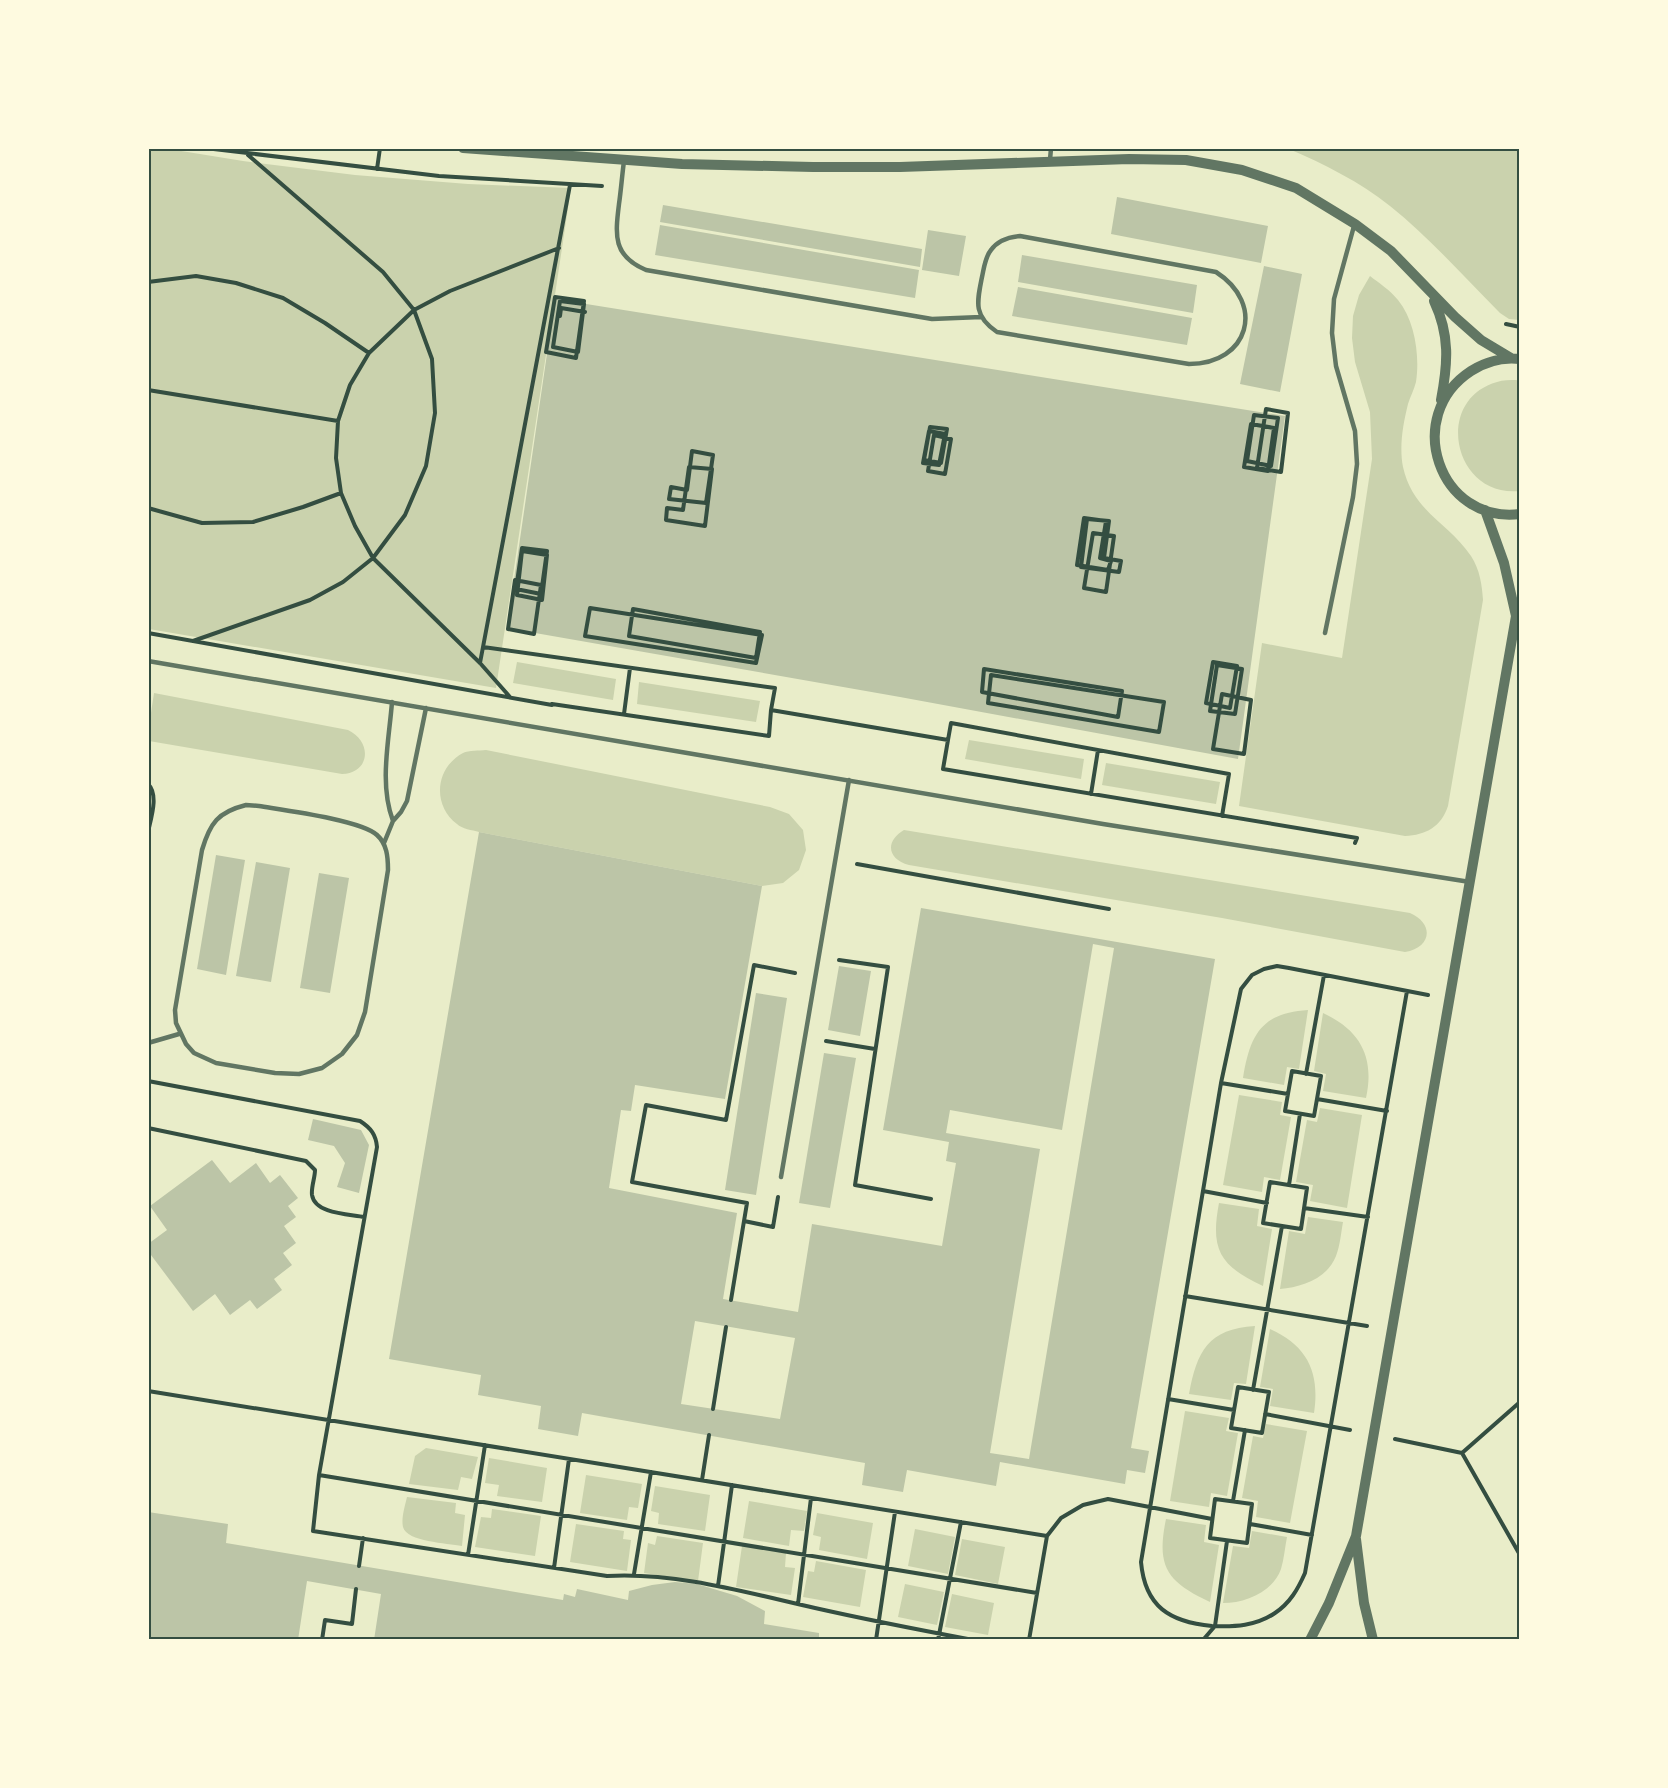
<svg xmlns="http://www.w3.org/2000/svg" width="1668" height="1788" font-family="'Space Grotesk',sans-serif">
<style>
.green{fill:#cad2ad}
.building{fill:#bcc5a7;fill-rule:evenodd}
.lines{fill:none;stroke-linecap:round;stroke-linejoin:round}
.path{stroke:#344e41;stroke-width:4}
.service{stroke:#617663;stroke-width:4.5}
.tertiary{stroke:#617663;stroke-width:10}
.neatline{fill:none;stroke:#344e41;stroke-width:2}
</style>
<rect width="100%" height="100%" fill="#e9edc9"/>
<path class="green" d="M 148,149 L 169,149 L 243,161 L 355,175 L 468,184 L 571,188 L 496,688 L 149,629 Z
M 1289,149 L 1519,149 L 1519,320 L 1509,319 L 1500,313 C 1464,277 1430,238 1390,206 C 1360,182 1324,164 1289,149 Z
M 1370,276 C 1379,283 1390,290 1398,300 C 1415,321 1420,356 1416,382 C 1414,390 1410,397 1408,404 C 1403,424 1399,447 1403,467 C 1413,512 1449,523 1471,556 C 1480,570 1482,585 1483,600 L 1448,806 C 1441,827 1426,835 1405,836 L 1239,806 L 1262,643 L 1342,658 L 1372,459 L 1370,412 L 1355,362 L 1352,338 L 1353,316 L 1359,295 Z
M 1516,380 L 1520,381 L 1520,491 C 1453,498 1433,400 1497,382 C 1503,380 1510,380 1516,380 Z
M 517,662 L 616,679 L 613,700 L 513,683 Z
M 639,682 L 760,701 L 756,722 L 637,704 Z
M 154,693 L 348,730 C 372,741 371,773 342,774 L 149,741 L 149,726 Z
M 969,740 L 1084,759 L 1081,779 L 965,759 Z
M 486,750 L 770,807 L 789,814 L 803,830 L 806,850 L 799,870 L 783,883 L 762,886 L 479,832 C 472,830 462,829 457,824 C 432,805 435,768 463,753 C 469,750 479,751 486,750 Z
M 1106,763 L 1220,782 L 1216,804 L 1102,785 Z
M 904,830 L 1410,913 C 1435,924 1431,948 1405,952 L 1222,918 L 909,865 C 887,859 885,841 904,830 Z
M 1308,1010 L 1299,1069 L 1287,1067 L 1284,1085 L 1243,1078 C 1250,1035 1261,1013 1308,1010 Z
M 1323,1013 C 1360,1030 1375,1057 1366,1098 L 1323,1091 L 1326,1074 L 1314,1071 Z
M 1239,1095 L 1282,1102 L 1280,1115 L 1291,1117 L 1280,1180 L 1264,1177 L 1262,1192 L 1223,1185 Z
M 1320,1108 L 1362,1115 L 1347,1208 L 1310,1201 L 1313,1185 L 1296,1182 L 1307,1120 L 1317,1122 Z
M 1219,1203 L 1259,1209 L 1257,1226 L 1272,1229 L 1263,1286 C 1220,1266 1210,1250 1219,1203 Z
M 1308,1217 L 1343,1222 C 1341,1233 1340,1246 1336,1256 C 1327,1279 1302,1287 1280,1289 L 1289,1231 L 1305,1234 Z
M 1255,1326 L 1246,1384 L 1234,1383 L 1231,1400 L 1189,1394 C 1197,1351 1208,1329 1255,1326 Z
M 1270,1329 C 1308,1346 1320,1373 1314,1413 L 1270,1406 L 1273,1389 L 1260,1387 Z
M 1185,1411 L 1229,1418 L 1226,1431 L 1238,1433 L 1227,1496 L 1211,1493 L 1209,1507 L 1170,1501 Z
M 1266,1424 L 1307,1431 L 1290,1523 L 1256,1517 L 1258,1501 L 1242,1498 L 1253,1436 L 1263,1438 Z
M 426,1448 L 478,1457 L 472,1479 L 461,1477 L 458,1490 L 409,1484 L 415,1456 Z
M 489,1458 L 547,1468 L 542,1502 L 497,1496 L 499,1485 L 485,1483 Z
M 586,1475 L 642,1484 L 638,1508 L 629,1507 L 627,1520 L 580,1513 Z
M 655,1486 L 710,1495 L 705,1531 L 658,1524 L 659,1513 L 651,1511 Z
M 407,1497 L 456,1503 L 455,1513 L 465,1515 L 462,1546 C 447,1543 407,1542 403,1527 C 401,1518 405,1506 407,1497 Z
M 749,1501 L 807,1511 L 804,1531 L 791,1530 L 789,1546 L 743,1538 Z
M 492,1509 L 541,1516 L 535,1556 L 475,1547 L 481,1517 L 491,1518 Z
M 817,1513 L 873,1523 L 867,1559 L 819,1550 L 821,1537 L 813,1535 Z
M 1166,1519 L 1206,1525 L 1204,1542 L 1219,1545 L 1210,1602 C 1167,1582 1156,1567 1166,1519 Z
M 576,1524 L 624,1531 L 623,1539 L 631,1540 L 627,1571 L 570,1562 Z
M 915,1529 L 955,1537 L 948,1574 L 908,1566 Z
M 1252,1531 L 1287,1537 C 1285,1547 1284,1559 1281,1569 C 1273,1592 1245,1603 1223,1603 L 1233,1546 L 1249,1548 Z
M 657,1536 L 703,1543 L 698,1581 L 644,1573 L 648,1543 L 655,1545 Z
M 962,1539 L 1005,1547 L 998,1584 L 955,1575 Z
M 742,1546 L 786,1553 L 785,1567 L 795,1568 L 791,1595 L 736,1587 Z
M 816,1561 L 866,1570 L 860,1607 L 803,1597 L 808,1571 L 814,1572 Z
M 905,1584 L 944,1592 L 937,1625 L 898,1617 Z
M 952,1594 L 994,1603 L 988,1635 L 945,1627 Z"/>
<path class="building" d="M 1117,197 L 1268,226 L 1261,263 L 1111,234 Z
M 663,205 L 922,249 L 920,267 L 660,222 Z
M 660,225 L 919,270 L 915,298 L 655,255 Z
M 928,230 L 966,236 L 959,276 L 922,270 Z
M 1022,255 L 1197,285 L 1193,313 L 1018,282 Z
M 1264,266 L 1302,274 L 1280,392 L 1240,384 Z
M 1018,287 L 1192,318 L 1187,345 L 1012,316 Z
M 555,299 L 1285,416 L 1238,759 L 900,697 L 507,628 Z
M 479,832 L 762,886 L 725,1099 L 635,1085 L 631,1111 L 621,1110 L 609,1188 L 737,1213 L 723,1299 L 798,1312 L 812,1224 L 942,1246 L 956,1163 L 946,1161 L 949,1142 L 883,1130 L 921,908 L 1215,959 L 1131,1448 L 1149,1451 L 1145,1473 L 1127,1470 L 1125,1484 L 1000,1462 L 996,1486 L 907,1470 L 903,1492 L 862,1485 L 865,1463 L 582,1413 L 578,1436 L 538,1429 L 541,1406 L 478,1395 L 481,1375 L 389,1359 ZM 1093,944 L 1114,948 L 1029,1459 L 990,1453 L 1040,1149 L 946,1133 L 950,1110 L 1062,1130 ZM 695,1321 L 795,1338 L 780,1419 L 681,1404 Z
M 216,855 L 245,860 L 226,975 L 197,969 Z
M 256,862 L 290,868 L 271,982 L 236,976 Z
M 319,873 L 349,878 L 330,993 L 300,988 Z
M 839,966 L 871,971 L 860,1036 L 828,1030 Z
M 756,993 L 787,998 L 756,1195 L 725,1190 Z
M 824,1053 L 856,1058 L 830,1208 L 799,1203 Z
M 313,1119 L 361,1130 L 369,1145 L 359,1193 L 337,1187 L 345,1163 L 334,1146 L 308,1140 Z
M 212,1160 L 230,1183 L 256,1163 L 270,1183 L 280,1175 L 298,1198 L 288,1206 L 296,1217 L 284,1226 L 296,1243 L 283,1253 L 292,1265 L 274,1279 L 282,1290 L 257,1309 L 250,1300 L 230,1315 L 215,1294 L 193,1311 L 148,1251 L 148,1244 L 167,1230 L 150,1206 Z
M 148,1512 L 228,1524 L 226,1543 L 563,1600 L 564,1594 L 575,1597 L 577,1589 L 628,1600 L 629,1591 L 652,1585 L 675,1582 L 697,1584 L 737,1596 L 765,1611 L 764,1624 L 819,1633 L 819,1640 L 374,1640 L 381,1594 L 307,1581 L 298,1640 L 148,1640 Z"/>
<g class="lines">
<path class="path" d="M 205,148 L 439,176 L 602,186
M 377,169 L 380,148
M 148,282 L 196,276 L 236,283 L 283,298 L 325,323 L 369,353
M 555,297 L 584,301 L 576,358 L 546,352 Z
M 560,301 L 584,304 L 578,352 L 553,347 Z
M 560,316 L 561,308 L 585,312
M 1506,324 L 1520,327
M 148,390 L 338,421
M 1266,409 L 1288,413 L 1281,472 L 1257,468 Z
M 1254,415 L 1278,418 L 1271,466 L 1247,461 Z
M 1251,424 L 1274,428 L 1268,471 L 1244,467 Z
M 930,427 L 947,429 L 941,463 L 924,460 Z
M 929,431 L 945,434 L 939,465 L 923,463 Z
M 934,435 L 951,439 L 945,474 L 928,471 Z
M 692,451 L 713,455 L 706,503 L 669,499 L 671,487 L 687,490 Z
M 689,467 L 712,469 L 705,526 L 666,520 L 667,508 L 683,510 Z
M 148,508 L 202,523 L 253,522 L 303,507 L 341,493
M 1084,518 L 1106,521 L 1100,558 L 1111,561 L 1108,570 L 1077,565 Z
M 1087,519 L 1109,521 L 1104,558 L 1121,561 L 1119,572 L 1081,567 Z
M 1093,533 L 1114,536 L 1106,592 L 1084,588 Z
M 522,548 L 547,551 L 541,594 L 516,589 Z
M 522,551 L 547,555 L 542,600 L 517,595 Z
M 515,580 L 541,585 L 534,634 L 508,629 Z
M 590,608 L 762,635 L 756,663 L 585,636 Z
M 633,609 L 760,632 L 756,658 L 629,636 Z
M 148,633 L 552,705
M 193,641 L 310,600 L 343,582 L 373,558 L 405,515 L 426,466 L 435,413 L 432,359 L 414,310 L 383,272 L 248,155
M 483,647 L 775,688 L 771,710
M 1213,662 L 1237,666 L 1230,708 L 1206,703 Z
M 480,663 L 570,185
M 1217,665 L 1242,669 L 1235,714 L 1210,711 Z
M 984,669 L 1122,691 L 1118,717 L 982,692 Z
M 991,675 L 1164,702 L 1159,732 L 988,703 Z
M 1222,694 L 1251,700 L 1244,754 L 1213,749 Z
M 510,697 L 480,663 L 373,558 L 355,526 L 341,493 L 336,458 L 338,421 L 350,385 L 369,353 L 414,310 L 450,291 L 559,248
M 552,704 L 769,736 L 771,710 L 948,740 L 943,769 L 1357,838 L 1355,843
M 624,714 L 630,668
M 948,740 L 951,723 L 1229,774 L 1222,816
M 148,784 C 159,795 151,818 148,832
M 1091,794 L 1098,750
M 857,864 L 1109,909
M 839,960 L 888,967 L 855,1185 L 931,1199
M 1407,991 L 1305,1573 C 1298,1589 1290,1603 1275,1613 C 1256,1626 1235,1627 1212,1626 C 1170,1622 1145,1607 1141,1562 L 1221,1083 L 1241,989 L 1252,975 L 1264,969 L 1277,966 L 1289,968 L 1428,995
M 826,1041 L 875,1049
M 1292,1071 L 1321,1076 L 1314,1116 L 1285,1111 Z
M 1306,1074 L 1324,975
M 148,1081 L 360,1121 C 371,1128 376,1135 377,1147 L 319,1475 L 1037,1593
M 1221,1083 L 1288,1094
M 1317,1099 L 1387,1111
M 148,1128 L 306,1161 L 315,1170 C 315,1178 311,1187 312,1195 C 315,1214 349,1214 364,1217
M 1270,1182 L 1307,1188 L 1301,1229 L 1263,1223 Z
M 1289,1185 L 1300,1114
M 1203,1191 L 1267,1203
M 1304,1208 L 1368,1217
M 744,1221 L 747,1203 L 632,1182 L 646,1105 L 726,1120 L 754,965 L 795,973
M 1185,1296 L 1367,1326
M 731,1300 L 744,1221 L 773,1227 L 778,1197
M 1238,1387 L 1269,1392 L 1262,1433 L 1231,1428 Z
M 1253,1390 L 1282,1226
M 148,1391 L 1047,1536 L 1029,1640
M 1168,1399 L 1234,1410
M 713,1409 L 726,1327
M 1265,1414 L 1350,1430
M 1395,1439 L 1462,1453 L 1520,1402
M 1462,1453 L 1520,1555
M 319,1475 L 313,1531 L 607,1576 C 677,1572 748,1593 815,1608 C 868,1620 920,1630 973,1640
M 702,1480 L 709,1435
M 1215,1499 L 1252,1504 L 1247,1543 L 1210,1538 Z
M 1233,1501 L 1245,1430
M 1250,1524 L 1312,1535
M 1047,1536 L 1061,1518 L 1083,1505 L 1108,1499 L 1212,1519
M 468,1555 L 485,1445
M 359,1566 L 363,1538
M 554,1568 L 569,1459
M 634,1574 L 651,1472
M 718,1586 L 732,1485
M 798,1604 L 811,1498
M 322,1640 L 325,1620 L 352,1624 L 356,1589
M 876,1640 L 895,1512
M 938,1640 L 961,1522
M 1203,1640 L 1215,1626 L 1227,1541
M 1519,1640 L 1520,1634"/>
<path class="service" d="M 1050,160 L 1051,148
M 624,161 C 622,176 621,190 619,204 C 615,236 613,256 646,270 L 932,319 L 981,317
M 1020,236 L 1216,272 C 1266,304 1249,364 1189,364 L 997,332 C 973,316 977,302 982,277 C 984,268 985,257 991,250 C 998,240 1009,237 1020,236 Z
M 1325,633 L 1353,497 L 1357,464 L 1355,431 L 1336,366 L 1332,333 L 1334,299 L 1354,226
M 148,661 L 1103,824 L 1470,882
M 392,702 C 389,741 379,784 393,821
M 246,805 L 259,806 C 283,810 361,820 377,835 C 387,844 388,857 388,870 L 365,1012 L 357,1035 L 342,1054 L 322,1068 L 299,1074 L 275,1073 L 216,1063 L 194,1053 L 186,1044 L 176,1023 L 175,1010 L 202,850 C 210,823 218,812 246,805 Z
M 384,843 L 393,821 L 401,812 L 407,801 L 426,708
M 148,1043 L 179,1034
M 781,1177 L 849,780"/>
<path class="tertiary" d="M 463,148 L 682,164 L 813,167 L 900,167 L 1129,159 L 1186,160 L 1242,170 L 1296,188 L 1355,224 L 1391,251 L 1455,317 L 1481,340 L 1511,358
M 1434,301 C 1450,335 1448,363 1441,400
M 1520,359 C 1503,357 1485,362 1471,371 C 1402,416 1439,524 1520,514
M 1485,510 L 1504,563 L 1516,616
M 1356,1539 L 1364,1603 L 1373,1640
M 1310,1640 L 1329,1603 L 1356,1536 L 1516,616 L 1520,611"/>
</g>
<rect width="1668" height="1788" fill="none" stroke="#fefae0" stroke-width="300"/>
<rect x="150" y="150" width="1368" height="1488" class="neatline"/>
</svg>
